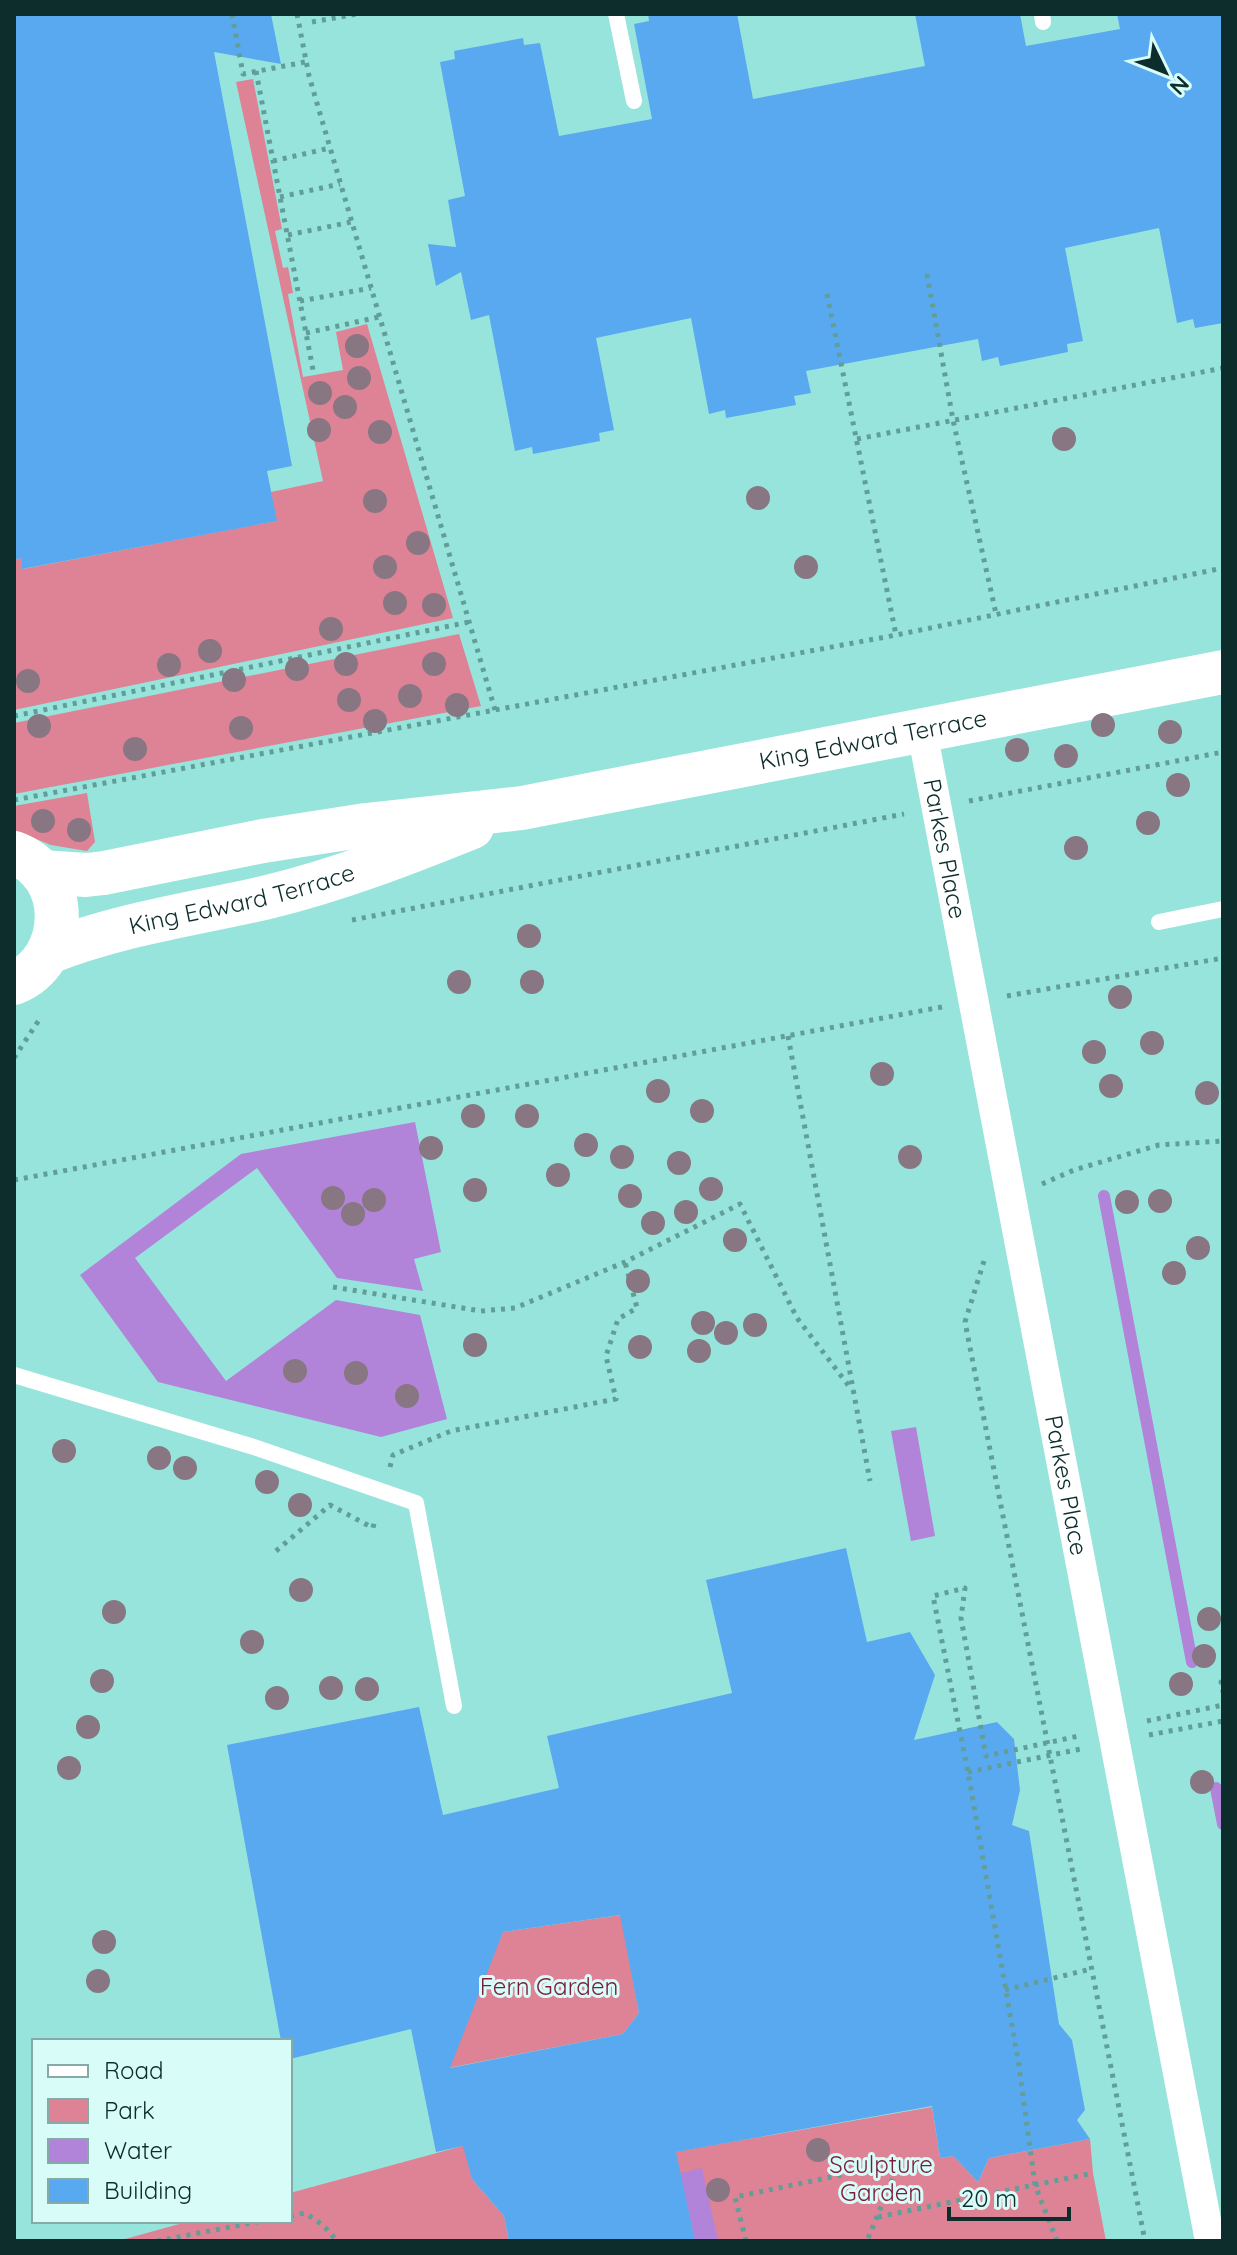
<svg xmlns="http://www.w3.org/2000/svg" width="1237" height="2255" font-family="Quicksand,sans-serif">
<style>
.green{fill:#de8295}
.water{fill:#b184da}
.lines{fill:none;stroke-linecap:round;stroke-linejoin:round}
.stream{stroke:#b184da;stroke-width:12}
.building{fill:#59a9f0;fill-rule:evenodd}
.path{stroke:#629e98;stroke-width:5;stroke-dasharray:4 6;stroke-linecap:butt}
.service{stroke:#fff;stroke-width:16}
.minor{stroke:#fff;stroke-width:30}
.secondary{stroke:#fff;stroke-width:44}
.tree{fill:#887682}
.labels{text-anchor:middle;stroke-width:6;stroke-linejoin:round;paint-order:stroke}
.street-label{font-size:24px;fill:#0c2d2b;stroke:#d8fdf9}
.park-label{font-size:24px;fill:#7b1c39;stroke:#d8fdf9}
</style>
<rect width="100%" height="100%" fill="#97e4dc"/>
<path class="green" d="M 253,79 L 282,229 L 275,231 L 283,268 L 288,267 L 293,293 L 288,294 L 303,377 L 343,370 L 336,332 L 367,324 L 453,618 L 14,710 L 14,560 L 21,558 L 23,569 L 276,521 L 271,492 L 323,481 L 236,82 Z
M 459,634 L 481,706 L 14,794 L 14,723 Z
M 87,793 L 95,842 L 87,851 L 51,845 L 14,830 L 14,806 Z
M 621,1915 L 639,2013 L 623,2034 L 443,2069 L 503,1932 Z
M 932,2107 L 940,2158 L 953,2156 L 978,2182 L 989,2158 L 1090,2139 L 1093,2173 L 1106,2241 L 695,2241 L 674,2152 Z
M 466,2145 L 472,2179 L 504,2216 L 509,2241 L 118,2241 L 190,2221 L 290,2221 L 290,2193 Z"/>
<path class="water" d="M 415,1122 L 441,1252 L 414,1259 L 423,1291 L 337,1278 L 257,1168 L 135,1258 L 226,1381 L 336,1300 L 420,1315 L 447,1419 L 381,1437 L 158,1382 L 80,1275 L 241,1154 Z
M 916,1427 L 935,1536 L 911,1541 L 891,1431 Z
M 702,2168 L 718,2241 L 695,2241 L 680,2173 Z"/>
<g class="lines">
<path class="stream" d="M 1104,1196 L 1192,1662
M 1216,1788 L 1223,1824"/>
</g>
<path class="building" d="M 14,14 L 271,14 L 281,64 L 214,52 L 292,466 L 267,471 L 277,521 L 22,569 L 21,558 L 14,560 Z
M 648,14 L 737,14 L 753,99 L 925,66 L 915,14 L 1020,14 L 1026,46 L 1120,29 L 1117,14 L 1223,14 L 1223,323 L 1195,328 L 1193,319 L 1177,323 L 1159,228 L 1065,248 L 1083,341 L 1067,344 L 1068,352 L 1000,366 L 998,357 L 982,361 L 978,339 L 806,371 L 811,393 L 794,396 L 796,405 L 726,418 L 725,410 L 709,414 L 691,318 L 596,338 L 614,430 L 599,433 L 600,441 L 533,454 L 532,447 L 515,451 L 489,315 L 471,320 L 461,272 L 436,286 L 428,244 L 456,247 L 448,200 L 465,196 L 440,62 L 455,59 L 454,51 L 523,38 L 524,45 L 540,43 L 559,136 L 652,119 L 634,24 L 649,21 Z
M 846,1548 L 867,1642 L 910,1632 L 935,1675 L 914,1740 L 997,1722 L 1014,1739 L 1020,1790 L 1012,1825 L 1029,1831 L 1059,2024 L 1072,2040 L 1085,2110 L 1077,2120 L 1090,2139 L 989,2158 L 978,2182 L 953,2156 L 940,2158 L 932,2106 L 676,2152 L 695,2241 L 509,2241 L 504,2216 L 472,2179 L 463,2146 L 436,2152 L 411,2029 L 290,2059 L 290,2041 L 281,2041 L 227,1745 L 419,1707 L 443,1815 L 559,1788 L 547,1736 L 732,1693 L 706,1580 ZM 620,1915 L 639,2013 L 623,2034 L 450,2068 L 503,1932 Z"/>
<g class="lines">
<path class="path" d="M 232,14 L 243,74 L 305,62
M 297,14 L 309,76 L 495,710
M 312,22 L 357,14
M 256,71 L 313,370
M 273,161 L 330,148
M 280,197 L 340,184
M 288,235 L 351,222
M 927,274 L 953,420 L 996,614
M 827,294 L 896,635
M 300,301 L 371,288
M 306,333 L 379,317
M 857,439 L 1223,368
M 14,716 L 469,622
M 14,800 L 896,635 L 1223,568
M 969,801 L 1223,752
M 352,920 L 904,814
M 1007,996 L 1223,958
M 788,1036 L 870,1481
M 14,1058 L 39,1020
M 14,1180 L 942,1007
M 1042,1184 L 1074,1170 L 1159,1145 L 1223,1141
M 984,1261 L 965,1322 L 1145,2241
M 333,1287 L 481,1311 L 515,1308 L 625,1262 L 740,1204 L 797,1318 L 852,1390
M 390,1467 L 393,1455 L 451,1431 L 616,1399 L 606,1356 L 618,1319 L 637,1308 L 625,1262
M 276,1551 L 330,1505 L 373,1528 L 375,1519
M 1223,1682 L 1221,1682 L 1223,1692
M 1147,1721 L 1223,1705
M 1149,1735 L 1223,1721
M 968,1772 L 1081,1749
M 1005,1990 L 1091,1969
M 290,2216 L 305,2213 L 324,2226 L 337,2241
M 878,2217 L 1093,2173
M 157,2241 L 262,2221
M 746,2241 L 735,2197 L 899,2163 L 867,2241
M 1057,2241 L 1035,2185 L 1019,2066 L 968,1772 L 933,1596 L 965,1588 L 961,1618 L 986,1756 L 1079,1736"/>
<path class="service" d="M 616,14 L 634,101
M 1042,14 L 1043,22
M 1159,922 L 1223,909
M 14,1375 L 254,1447 L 416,1503 L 454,1706"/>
<path class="minor" id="s1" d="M 922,731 L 1210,2241"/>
<g class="secondary">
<path d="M 14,853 C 72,874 70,960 14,983"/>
<path id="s2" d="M 41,872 L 86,875 L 104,873 L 263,841 L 366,825 L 522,808 L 1223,672"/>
<path id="s3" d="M 49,952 C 120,924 194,914 268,897 C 338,880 405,854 472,827"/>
</g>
</g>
<g class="tree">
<circle cx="357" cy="346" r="12"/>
<circle cx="359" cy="378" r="12"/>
<circle cx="320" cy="393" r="12"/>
<circle cx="345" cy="407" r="12"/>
<circle cx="319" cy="430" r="12"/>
<circle cx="380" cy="432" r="12"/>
<circle cx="1064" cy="439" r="12"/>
<circle cx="758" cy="498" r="12"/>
<circle cx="375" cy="501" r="12"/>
<circle cx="418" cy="543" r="12"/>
<circle cx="385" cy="567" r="12"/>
<circle cx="806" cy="567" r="12"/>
<circle cx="395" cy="603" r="12"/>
<circle cx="434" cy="605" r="12"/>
<circle cx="331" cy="629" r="12"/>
<circle cx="210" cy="651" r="12"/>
<circle cx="346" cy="664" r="12"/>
<circle cx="434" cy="664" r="12"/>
<circle cx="169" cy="665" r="12"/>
<circle cx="297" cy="669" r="12"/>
<circle cx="234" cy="680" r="12"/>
<circle cx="28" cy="681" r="12"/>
<circle cx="410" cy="696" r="12"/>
<circle cx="349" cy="700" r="12"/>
<circle cx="457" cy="705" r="12"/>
<circle cx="375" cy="721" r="12"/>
<circle cx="1103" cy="725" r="12"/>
<circle cx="39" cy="726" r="12"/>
<circle cx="241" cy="728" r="12"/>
<circle cx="1170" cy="732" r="12"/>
<circle cx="135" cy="749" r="12"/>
<circle cx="1017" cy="750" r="12"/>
<circle cx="1066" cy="756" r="12"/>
<circle cx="1178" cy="785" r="12"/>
<circle cx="43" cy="821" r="12"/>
<circle cx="1148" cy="823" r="12"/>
<circle cx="79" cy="830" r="12"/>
<circle cx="1076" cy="848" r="12"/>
<circle cx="529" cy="936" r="12"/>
<circle cx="459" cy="982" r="12"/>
<circle cx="532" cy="982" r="12"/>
<circle cx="1120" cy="997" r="12"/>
<circle cx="1152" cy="1043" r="12"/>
<circle cx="1094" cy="1052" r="12"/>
<circle cx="882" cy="1074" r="12"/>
<circle cx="1111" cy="1086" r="12"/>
<circle cx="658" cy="1091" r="12"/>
<circle cx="1207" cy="1093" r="12"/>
<circle cx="702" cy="1111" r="12"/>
<circle cx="473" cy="1116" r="12"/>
<circle cx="527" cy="1116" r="12"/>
<circle cx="586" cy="1145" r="12"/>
<circle cx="431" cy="1148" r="12"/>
<circle cx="622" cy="1157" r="12"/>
<circle cx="910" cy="1157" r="12"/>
<circle cx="679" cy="1163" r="12"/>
<circle cx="558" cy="1175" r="12"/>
<circle cx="711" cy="1189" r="12"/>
<circle cx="475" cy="1190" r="12"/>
<circle cx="630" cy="1196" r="12"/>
<circle cx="333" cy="1198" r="12"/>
<circle cx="374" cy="1200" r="12"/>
<circle cx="1160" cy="1201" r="12"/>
<circle cx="1127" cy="1202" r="12"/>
<circle cx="686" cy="1212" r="12"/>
<circle cx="353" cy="1214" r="12"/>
<circle cx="653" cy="1223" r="12"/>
<circle cx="735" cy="1240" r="12"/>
<circle cx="1198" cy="1248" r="12"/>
<circle cx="1174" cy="1273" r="12"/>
<circle cx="638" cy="1281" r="12"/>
<circle cx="703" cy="1323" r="12"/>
<circle cx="755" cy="1325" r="12"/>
<circle cx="726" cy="1333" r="12"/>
<circle cx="475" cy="1345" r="12"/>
<circle cx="640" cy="1347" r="12"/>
<circle cx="699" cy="1351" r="12"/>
<circle cx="295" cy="1371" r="12"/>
<circle cx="356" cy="1373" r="12"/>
<circle cx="407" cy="1396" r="12"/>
<circle cx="64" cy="1451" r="12"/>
<circle cx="159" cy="1458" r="12"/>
<circle cx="185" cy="1468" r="12"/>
<circle cx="267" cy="1482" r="12"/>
<circle cx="300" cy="1505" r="12"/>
<circle cx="301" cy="1590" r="12"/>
<circle cx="114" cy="1612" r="12"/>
<circle cx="1209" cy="1619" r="12"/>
<circle cx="252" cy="1642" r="12"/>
<circle cx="1204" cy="1656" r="12"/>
<circle cx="102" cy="1681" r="12"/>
<circle cx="1181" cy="1684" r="12"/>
<circle cx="331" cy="1688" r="12"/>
<circle cx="367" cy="1689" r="12"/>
<circle cx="277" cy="1698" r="12"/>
<circle cx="88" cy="1727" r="12"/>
<circle cx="69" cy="1768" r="12"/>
<circle cx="1202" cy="1782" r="12"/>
<circle cx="104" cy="1942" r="12"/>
<circle cx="98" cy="1981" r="12"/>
<circle cx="818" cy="2150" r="12"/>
<circle cx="718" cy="2190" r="12"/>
</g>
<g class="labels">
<g class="street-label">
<text dy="8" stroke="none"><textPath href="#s2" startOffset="844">King Edward Terrace</textPath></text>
<text dy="8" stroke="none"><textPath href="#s1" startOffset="120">Parkes Place</textPath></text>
<text dy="8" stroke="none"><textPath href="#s3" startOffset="200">King Edward Terrace</textPath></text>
<text dy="8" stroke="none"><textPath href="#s1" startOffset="768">Parkes Place</textPath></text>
</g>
<g class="park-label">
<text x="549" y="1995">Fern Garden</text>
<text x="881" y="2173">Sculpture<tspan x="881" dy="28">Garden</tspan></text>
</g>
</g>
<rect width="1237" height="2255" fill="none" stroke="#0c2d2b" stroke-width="32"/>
<rect x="32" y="2039" width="260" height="184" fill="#d8fdf9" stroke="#86aaa7" stroke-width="2"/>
<rect x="48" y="2065" width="40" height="12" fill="#ffffff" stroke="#86aaa7" stroke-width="2"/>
<text x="104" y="2079" font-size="24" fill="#0c2d2b">Road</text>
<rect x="48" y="2099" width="40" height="24" fill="#de8295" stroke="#86aaa7" stroke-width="2"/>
<text x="104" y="2119" font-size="24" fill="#0c2d2b">Park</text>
<rect x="48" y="2139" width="40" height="24" fill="#b184da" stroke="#86aaa7" stroke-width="2"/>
<text x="104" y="2159" font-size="24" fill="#0c2d2b">Water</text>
<rect x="48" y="2179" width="40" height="24" fill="#59a9f0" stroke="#86aaa7" stroke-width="2"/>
<text x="104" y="2199" font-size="24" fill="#0c2d2b">Building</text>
<g transform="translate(1165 72) rotate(133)" stroke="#d8fdf9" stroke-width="6" paint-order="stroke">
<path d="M0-6L14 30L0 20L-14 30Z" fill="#0c2d2b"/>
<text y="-12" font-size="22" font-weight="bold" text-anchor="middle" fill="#0c2d2b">N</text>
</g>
<path d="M949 2207v12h120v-12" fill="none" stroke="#0c2d2b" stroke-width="4"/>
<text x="961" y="2207" font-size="24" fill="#0c2d2b" stroke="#d8fdf9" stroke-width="6" paint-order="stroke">20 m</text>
</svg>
